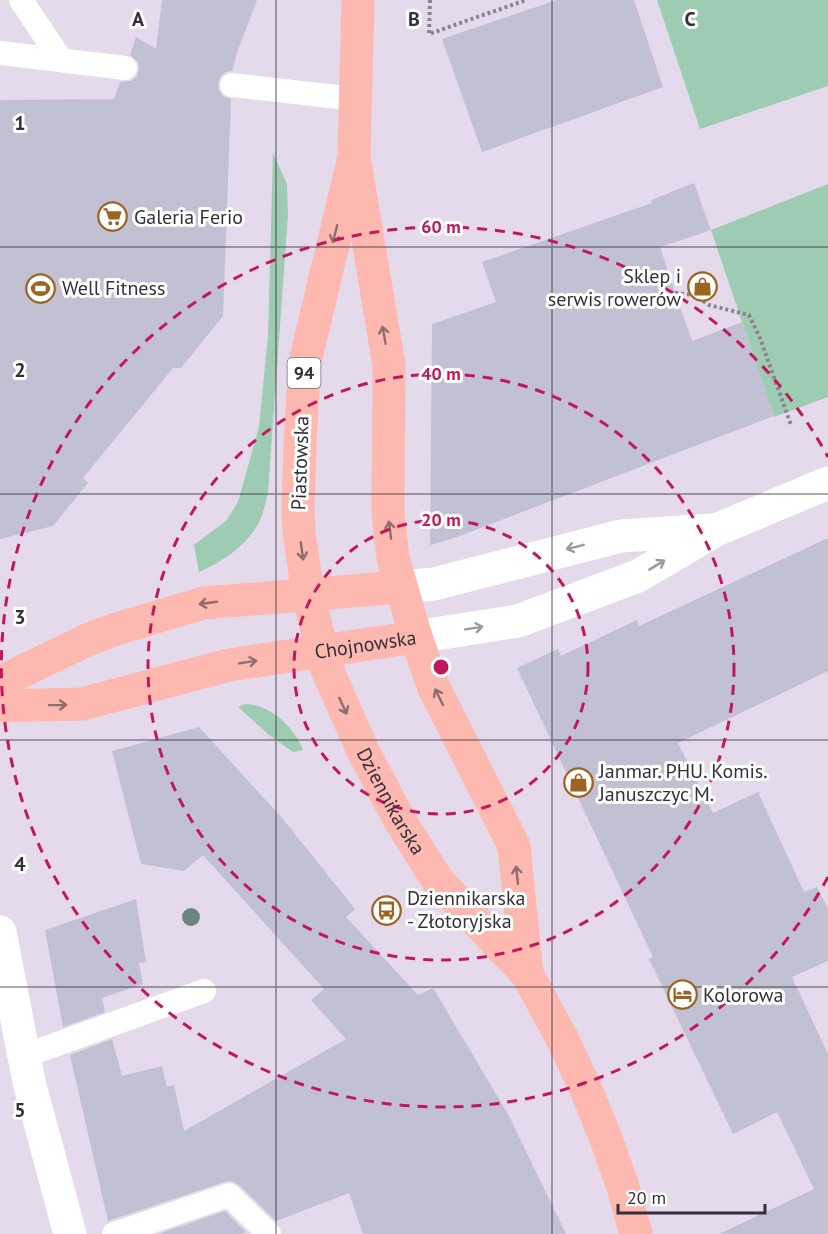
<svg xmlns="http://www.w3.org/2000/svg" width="828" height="1234" font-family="'PT Sans',sans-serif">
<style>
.green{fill:#9eccb2}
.building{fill:#c2c0d3}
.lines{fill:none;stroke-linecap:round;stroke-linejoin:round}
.path{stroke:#8a838f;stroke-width:4;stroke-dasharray:3 3;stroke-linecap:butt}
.service{stroke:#fff;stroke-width:24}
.minor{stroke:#fff;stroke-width:33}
.primary{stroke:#fdb8b0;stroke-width:33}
.tree{fill:#6e8480}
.oneway{stroke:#8e6d6d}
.oneway2{stroke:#9a989b}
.grid{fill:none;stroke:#343037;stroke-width:1.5;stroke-opacity:0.55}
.ring{fill:none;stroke:#c2185b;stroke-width:3;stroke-dasharray:10 8}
.labels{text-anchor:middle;stroke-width:6;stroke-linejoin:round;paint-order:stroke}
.shield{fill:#fff;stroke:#716e73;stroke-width:1.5}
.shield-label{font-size:18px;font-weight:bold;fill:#343037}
.poi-label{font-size:20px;fill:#343037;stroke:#fff;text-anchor:start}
.street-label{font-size:20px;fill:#343037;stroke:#fff}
.grid-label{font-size:20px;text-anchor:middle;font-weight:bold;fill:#343037;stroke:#fff;stroke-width:6;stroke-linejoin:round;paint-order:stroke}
.centre{fill:#c2185b;stroke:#fff;stroke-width:3}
.ring-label{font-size:18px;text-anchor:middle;font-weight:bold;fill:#c2185b;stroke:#fff;stroke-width:6;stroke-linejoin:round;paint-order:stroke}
</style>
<rect width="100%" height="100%" fill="#e5daec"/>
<path class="green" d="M 657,0 L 828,0 L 828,86 L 700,129 Z
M 273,153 L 287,184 L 288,215 L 268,492 C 266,501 264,511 260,520 C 248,545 224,561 199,572 L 194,545 L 226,521 L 238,502 L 259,427 L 268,336 Z
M 828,184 L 828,397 L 774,417 L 711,230 Z
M 245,704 C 270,704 295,728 303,750 L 293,752 L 269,735 L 238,707 Z"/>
<path class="building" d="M 162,0 L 257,0 L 238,50 L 232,71 L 226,72 L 221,76 L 218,84 L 219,90 L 223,96 L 231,99 L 223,316 L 181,368 L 173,368 L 83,478 L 88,483 L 53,526 L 0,539 L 0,100 L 114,99 L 120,82 L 131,81 L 137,76 L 139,70 L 138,62 L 130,55 L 136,37 L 156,49 Z
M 557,0 L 634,0 L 663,87 L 482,152 L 442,39 Z
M 694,183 L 711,230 L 660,247 L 677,298 L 692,341 L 742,322 L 774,416 L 454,538 L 430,545 L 432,324 L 496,302 L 482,262 L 652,203 L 651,200 Z
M 828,538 L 828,671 L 678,743 L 713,813 L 758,792 L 804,892 L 817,887 L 828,909 L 828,961 L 792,977 L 828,1054 L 828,1234 L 719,1234 L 814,1189 L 777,1112 L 733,1134 L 649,959 L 653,957 L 517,668 L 558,649 L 561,656 L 637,620 L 639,626 Z
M 199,727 L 283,819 L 355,909 L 346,917 L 418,995 L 433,988 L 508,1114 L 566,1234 L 363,1234 L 349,1193 L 276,1221 L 239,1185 L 232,1181 L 224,1182 L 108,1221 L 70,1055 L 112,1039 L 122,1076 L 162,1066 L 167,1087 L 174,1085 L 184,1131 L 346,1039 L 311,1000 L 324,989 L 203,855 L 184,871 L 141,864 L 112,751 Z
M 136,899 L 146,962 L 139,963 L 143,984 L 102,998 L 105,1012 L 63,1027 L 45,930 Z
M 225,1211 L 246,1232 L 241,1234 L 158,1234 Z"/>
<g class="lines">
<path class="path" d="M 430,0 L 429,34 L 526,0
M 675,293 L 694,295 L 709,305 L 749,315 L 760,338 L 791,425"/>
<path class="service" d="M 21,0 L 61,60
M 0,53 L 125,68
M 232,85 L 355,99
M 24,1056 L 204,991
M 114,1234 L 229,1195 L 269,1234"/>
<path class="minor" d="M 401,587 L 434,584 L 621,536 L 712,530
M 416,637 L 518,621 L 638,576 L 716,530 L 828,483
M 0,932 L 29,1082 L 70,1234"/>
<g class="primary">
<path d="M 358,0 L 354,157 L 389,365 L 388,513 L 393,558 L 416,637 L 434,688 L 514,846 L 527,974"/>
<path id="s1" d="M 354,157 L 305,362 L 301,422 L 298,505 L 299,532 L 308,594 L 322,651 L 326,667 L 363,751 L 399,819 L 438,881 L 527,974 L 563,1040 L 587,1092 L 606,1139 L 623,1187 L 636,1234"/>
<path d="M 0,682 L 87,640 L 116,629 L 204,603 L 401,587"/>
<path id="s2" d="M 0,706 L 82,704 L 229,665 L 416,637"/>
</g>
</g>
<circle class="tree" cx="191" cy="917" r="9"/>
<defs><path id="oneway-shaft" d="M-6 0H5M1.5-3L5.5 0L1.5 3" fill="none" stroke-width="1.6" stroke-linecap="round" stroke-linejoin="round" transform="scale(1.5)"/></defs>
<g class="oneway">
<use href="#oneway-shaft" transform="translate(335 234) rotate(104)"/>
<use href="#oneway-shaft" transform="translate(384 335) rotate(-100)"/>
<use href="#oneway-shaft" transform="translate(390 530) rotate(-97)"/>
<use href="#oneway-shaft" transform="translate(302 551) rotate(82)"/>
<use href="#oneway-shaft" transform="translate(208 603) rotate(172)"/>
<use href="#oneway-shaft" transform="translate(248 662) rotate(-9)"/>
<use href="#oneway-shaft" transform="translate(439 697) rotate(-116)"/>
<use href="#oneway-shaft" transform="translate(58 705) rotate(-1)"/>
<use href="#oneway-shaft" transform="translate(343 706) rotate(66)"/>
<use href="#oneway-shaft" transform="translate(517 875) rotate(-96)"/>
</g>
<g class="oneway2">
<use href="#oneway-shaft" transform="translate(575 547) rotate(166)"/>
<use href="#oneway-shaft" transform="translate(657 565) rotate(-31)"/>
<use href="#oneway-shaft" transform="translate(474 628) rotate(-9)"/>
</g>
<path class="grid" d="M 276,0 L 276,1234M 552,0 L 552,1234M 0,247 L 828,247M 0,494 L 828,494M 0,740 L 828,740M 0,987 L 828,987"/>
<g class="ring">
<circle cx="441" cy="667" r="147"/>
<circle cx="441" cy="667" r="293"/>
<path d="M828 877A440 440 0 1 1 828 457"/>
</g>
<defs>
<symbol id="supermarket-ring" viewBox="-11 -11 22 22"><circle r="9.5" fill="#fff" stroke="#9c6420" stroke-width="1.5"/><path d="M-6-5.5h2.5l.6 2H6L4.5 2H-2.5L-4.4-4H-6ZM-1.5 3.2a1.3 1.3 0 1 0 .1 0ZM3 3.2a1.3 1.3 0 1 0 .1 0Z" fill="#9c6420"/></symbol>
<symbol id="shop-ring" viewBox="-11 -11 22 22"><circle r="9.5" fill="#fff" stroke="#9c6420" stroke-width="1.5"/><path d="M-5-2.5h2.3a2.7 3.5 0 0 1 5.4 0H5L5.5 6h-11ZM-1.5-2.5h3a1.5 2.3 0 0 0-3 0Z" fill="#9c6420"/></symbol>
<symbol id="stadium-ring" viewBox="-11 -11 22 22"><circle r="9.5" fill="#fff" stroke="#9c6420" stroke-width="1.5"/><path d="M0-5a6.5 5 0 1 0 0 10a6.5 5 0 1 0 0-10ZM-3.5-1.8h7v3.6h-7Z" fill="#9c6420"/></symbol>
<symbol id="bus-ring" viewBox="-11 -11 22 22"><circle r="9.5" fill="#fff" stroke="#9c6420" stroke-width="1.5"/><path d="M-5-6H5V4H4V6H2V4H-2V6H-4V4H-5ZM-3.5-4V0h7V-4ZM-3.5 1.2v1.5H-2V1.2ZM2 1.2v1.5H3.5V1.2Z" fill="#9c6420"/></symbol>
<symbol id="hotel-ring" viewBox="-11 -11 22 22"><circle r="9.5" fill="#fff" stroke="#9c6420" stroke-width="1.5"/><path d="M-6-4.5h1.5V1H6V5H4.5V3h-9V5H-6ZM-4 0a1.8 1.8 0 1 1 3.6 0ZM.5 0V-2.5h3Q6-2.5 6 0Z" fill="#9c6420"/></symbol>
</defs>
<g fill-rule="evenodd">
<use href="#supermarket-ring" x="96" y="200" width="33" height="33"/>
<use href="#shop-ring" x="686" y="270" width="33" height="33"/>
<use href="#stadium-ring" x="24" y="272" width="33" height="33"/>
<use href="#shop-ring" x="562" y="766" width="33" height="33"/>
<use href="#bus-ring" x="370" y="894" width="33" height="33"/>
<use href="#hotel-ring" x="666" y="978" width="33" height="33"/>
</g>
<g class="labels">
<rect class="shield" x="287.5" y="358" width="33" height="30" rx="4.5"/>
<g class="shield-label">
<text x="304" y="379">94</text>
</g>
<g class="poi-label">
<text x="134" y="224">Galeria Ferio</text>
<text x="681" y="283" text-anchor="end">Sklep i<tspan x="681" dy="23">serwis rowerów</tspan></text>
<text x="62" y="295">Well Fitness</text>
<text x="599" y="778">Janmar. PHU. Komis.<tspan x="599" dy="23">Januszczyc M.</tspan></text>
<text x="407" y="905">Dziennikarska<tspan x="407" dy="23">- Złotoryjska</tspan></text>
<text x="703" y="1002">Kolorowa</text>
</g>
<g class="street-label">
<text transform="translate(300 463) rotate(-88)" y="7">Piastowska</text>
<text dy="7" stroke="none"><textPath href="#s2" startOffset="372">Chojnowska</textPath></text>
<text dy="7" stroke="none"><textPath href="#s1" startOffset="668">Dziennikarska</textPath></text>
</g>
</g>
<g class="grid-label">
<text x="138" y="26">A</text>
<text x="414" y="26">B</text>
<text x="690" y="26">C</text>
<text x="20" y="130">1</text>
<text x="20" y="377">2</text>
<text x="20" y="624">3</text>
<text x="20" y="871">4</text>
<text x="20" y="1117">5</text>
</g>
<circle cx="441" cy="667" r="9" class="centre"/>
<g class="ring-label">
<text x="441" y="233">60 m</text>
<text x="441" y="380">40 m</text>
<text x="441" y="526">20 m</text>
</g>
<path d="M618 1204v9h147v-9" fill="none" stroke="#343037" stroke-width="3"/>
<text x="627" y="1204" font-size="18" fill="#343037" stroke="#ffffff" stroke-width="4.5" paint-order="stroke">20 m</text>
</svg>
